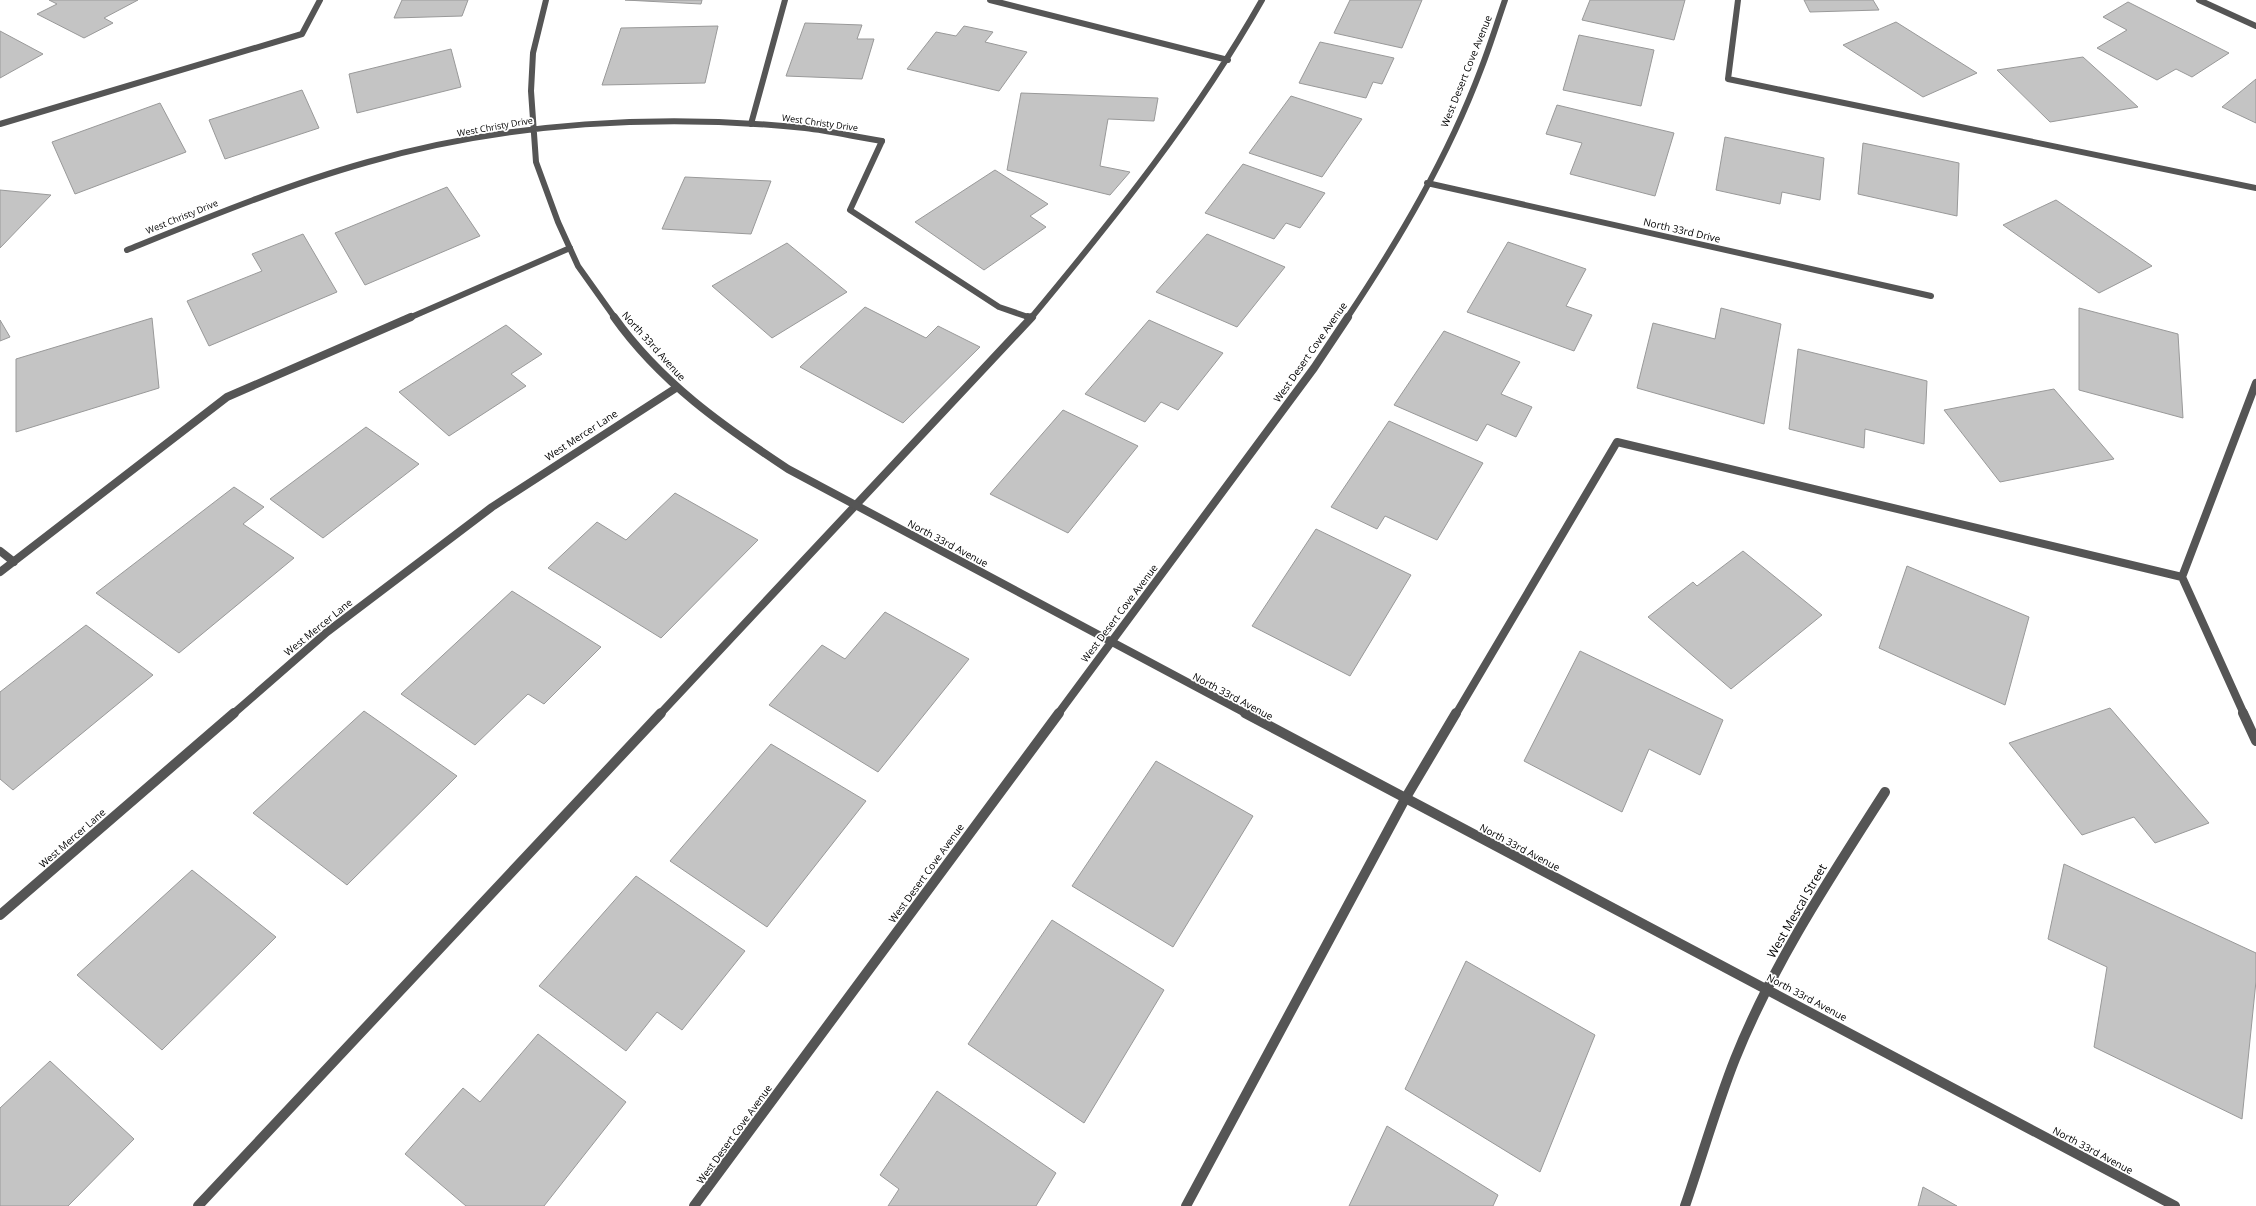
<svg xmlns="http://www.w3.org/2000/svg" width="2256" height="1206" font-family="'Open Sans',sans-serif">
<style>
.building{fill:#c4c4c4;stroke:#999}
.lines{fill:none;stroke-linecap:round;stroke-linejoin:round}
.lane-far2{stroke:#555;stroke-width:6}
.lane-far1{stroke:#555;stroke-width:8}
.lane{stroke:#555;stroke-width:10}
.street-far2{stroke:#555;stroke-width:6}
.street-far1{stroke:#555;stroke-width:8}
.street{stroke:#555;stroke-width:10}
.labels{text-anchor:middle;stroke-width:3.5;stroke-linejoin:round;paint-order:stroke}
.far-street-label{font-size:9px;fill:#000;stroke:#fff}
.street-label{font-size:10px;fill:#000;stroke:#fff}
.near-street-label{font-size:12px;fill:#000;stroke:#fff}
</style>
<rect width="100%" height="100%" fill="#fff"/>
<path class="building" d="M 49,0 L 138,0 L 104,18 L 113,23 L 84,38 L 37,14 L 57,4 Z
M 402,0 L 468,0 L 462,16 L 394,18 Z
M 625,0 L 702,0 L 701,4 Z
M 1350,0 L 1422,0 L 1402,48 L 1334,33 Z
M 1590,0 L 1685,0 L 1674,40 L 1582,20 Z
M 1804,0 L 1873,0 L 1879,10 L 1810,12 Z
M 2128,2 L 2229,53 L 2192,77 L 2176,69 L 2157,80 L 2097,48 L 2127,30 L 2103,17 Z
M 1896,22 L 1977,73 L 1923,97 L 1843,45 Z
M 805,23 L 862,25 L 857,39 L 874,39 L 862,79 L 786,76 Z
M 718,26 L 705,83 L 602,85 L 621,28 Z
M 964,26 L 993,32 L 985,42 L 1027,52 L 999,91 L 907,69 L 936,32 L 956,36 Z
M 0,31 L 43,54 L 0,78 Z
M 1579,35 L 1654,50 L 1641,106 L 1563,90 Z
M 1320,42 L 1394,58 L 1382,84 L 1373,82 L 1366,98 L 1299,83 Z
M 451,49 L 461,87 L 357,113 L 349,74 Z
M 2083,57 L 2138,107 L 2050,122 L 1997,70 Z
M 2256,79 L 2256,123 L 2222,107 Z
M 302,90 L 319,128 L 225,159 L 209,120 Z
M 1021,93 L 1158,98 L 1154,121 L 1108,119 L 1100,166 L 1130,172 L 1110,195 L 1007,170 Z
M 1291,96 L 1362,119 L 1322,177 L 1249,153 Z
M 160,103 L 186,152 L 75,194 L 52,142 Z
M 1557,105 L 1674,133 L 1655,196 L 1570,174 L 1582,143 L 1546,134 Z
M 1725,137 L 1824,158 L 1820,200 L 1782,192 L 1780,204 L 1716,190 Z
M 1863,143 L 1959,163 L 1957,216 L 1858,194 Z
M 1243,164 L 1325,193 L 1300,228 L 1286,223 L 1274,239 L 1205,213 Z
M 995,170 L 1048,204 L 1030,216 L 1046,227 L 984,270 L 915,222 Z
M 685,177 L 771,181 L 751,234 L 662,229 Z
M 447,187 L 480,236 L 365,285 L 335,233 Z
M 0,190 L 51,195 L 0,248 Z
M 2056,200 L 2152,266 L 2099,293 L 2003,225 Z
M 303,234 L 337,292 L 209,346 L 187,301 L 262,271 L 252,254 Z
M 1207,234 L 1285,267 L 1237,327 L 1156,292 Z
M 1508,242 L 1586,269 L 1566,306 L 1592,315 L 1574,351 L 1467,312 Z
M 787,243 L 847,292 L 772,338 L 712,286 Z
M 865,307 L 926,338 L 938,326 L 980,347 L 903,423 L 800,367 Z
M 1721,308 L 1781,324 L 1764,424 L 1637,388 L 1653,323 L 1715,339 Z
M 2079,308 L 2178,334 L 2183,418 L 2079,390 Z
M 152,318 L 159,388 L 16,432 L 16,359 Z
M 0,320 L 10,337 L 0,341 Z
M 1149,320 L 1223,353 L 1178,410 L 1161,402 L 1145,422 L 1085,394 Z
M 506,325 L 542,354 L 511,374 L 526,386 L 449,436 L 399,392 Z
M 1444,331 L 1520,362 L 1501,394 L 1532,407 L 1516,437 L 1487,424 L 1477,441 L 1394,405 Z
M 1798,349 L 1927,381 L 1924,444 L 1865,429 L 1864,448 L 1789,429 Z
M 2054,389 L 2114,459 L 2000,482 L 1944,410 Z
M 1063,410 L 1138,446 L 1068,533 L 990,494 Z
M 1389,421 L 1483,463 L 1437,540 L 1385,516 L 1377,529 L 1331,507 Z
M 366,427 L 419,464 L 323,538 L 270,499 Z
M 234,487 L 264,507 L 243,524 L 294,558 L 179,653 L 96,593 Z
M 675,493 L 758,540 L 661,638 L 548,568 L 597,522 L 626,540 Z
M 1316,529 L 1411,575 L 1350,676 L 1252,626 Z
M 1743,551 L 1822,615 L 1731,689 L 1648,617 L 1693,582 L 1697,586 Z
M 1907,566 L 2029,617 L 2005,705 L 1879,648 Z
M 512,591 L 601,647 L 544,704 L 528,694 L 475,745 L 401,694 Z
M 885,612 L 969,659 L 878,772 L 769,705 L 822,645 L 845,659 Z
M 86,625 L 153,675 L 13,790 L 0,779 L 0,692 Z
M 1580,651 L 1723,720 L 1700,775 L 1649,749 L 1622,812 L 1524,761 Z
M 2110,708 L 2209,823 L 2155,843 L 2134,817 L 2082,835 L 2009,743 Z
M 364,711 L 457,776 L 347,885 L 253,813 Z
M 771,744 L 866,801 L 767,927 L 670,861 Z
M 1156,761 L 1253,816 L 1173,947 L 1072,886 Z
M 2064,864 L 2256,953 L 2256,981 L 2242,1119 L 2094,1047 L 2107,967 L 2048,939 Z
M 192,870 L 276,937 L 162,1050 L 77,975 Z
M 636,876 L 745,951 L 682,1030 L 657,1012 L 626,1051 L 539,986 Z
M 1052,920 L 1164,990 L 1084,1123 L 968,1044 Z
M 1466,961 L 1595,1035 L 1540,1172 L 1405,1089 Z
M 538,1034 L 626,1102 L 544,1206 L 466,1206 L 405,1154 L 463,1088 L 480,1102 Z
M 50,1061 L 134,1139 L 68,1206 L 0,1206 L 0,1108 Z
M 937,1091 L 1056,1173 L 1036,1206 L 888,1206 L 899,1189 L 880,1175 Z
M 1387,1126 L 1498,1195 L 1493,1206 L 1349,1206 Z
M 1923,1187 L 1957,1206 L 1918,1206 Z"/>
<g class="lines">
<path class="lane-far2" d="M 990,0 L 1228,60
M 1738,0 L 1728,79 L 2256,188
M 0,124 L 302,34 L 320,0
M 751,124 L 785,0
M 882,141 L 850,210 L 999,307 L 1031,318
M 409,318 L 570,248
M 1031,318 C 1115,217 1197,115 1262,0"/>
<path class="lane-far1" d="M 1028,317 L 1031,318
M 0,551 L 14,562
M 0,572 L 227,397 L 411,317
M 660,714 L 1032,317
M 1456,714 L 1617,442 L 2182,577
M 2244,714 L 2182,577 L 2256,383"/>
<path class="lane" d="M 2243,713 L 2256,741
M 198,1206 L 661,713
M 1186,1206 L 1405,799 L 1456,713"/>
<path class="street-far2" d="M 546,0 L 533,53 L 531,91 L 536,162 L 558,222 L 578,266 L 615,318
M 2199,0 L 2256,26
M 1427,183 L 1931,296
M 127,250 C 206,218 286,185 368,162 C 508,122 661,113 805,128 C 831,131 856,137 882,141
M 1347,318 C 1399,240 1448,157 1481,69 C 1490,46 1497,23 1505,0"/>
<path class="street-far1" d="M 614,317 C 660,382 723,426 788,469 L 1247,714
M 233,714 L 327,632 L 492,507 L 676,388
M 1058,714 L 1314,368 L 1348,317"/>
<path class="street" d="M 1245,713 L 2175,1206
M 0,915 L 234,713
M 694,1206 L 1059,713
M 1685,1206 C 1702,1157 1716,1107 1735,1059 C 1773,964 1830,878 1885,792"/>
</g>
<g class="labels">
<g class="far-street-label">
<text transform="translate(820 123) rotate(8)" y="3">West Christy Drive</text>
<text transform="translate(495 127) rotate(-10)" y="3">West Christy Drive</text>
<text transform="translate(182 217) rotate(-22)" y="3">West Christy Drive</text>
</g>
<g class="street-label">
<text transform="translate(1466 71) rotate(-68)" y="4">West Desert Cove Avenue</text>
<text transform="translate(1682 230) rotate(13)" y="4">North 33rd Drive</text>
<text transform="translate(654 346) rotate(48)" y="4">North 33rd Avenue</text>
<text transform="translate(1310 352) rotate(-55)" y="4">West Desert Cove Avenue</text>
<text transform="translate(581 435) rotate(-33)" y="4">West Mercer Lane</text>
<text transform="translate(948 543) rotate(28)" y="4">North 33rd Avenue</text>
<text transform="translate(1119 613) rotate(-53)" y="4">West Desert Cove Avenue</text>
<text transform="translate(318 627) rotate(-39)" y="4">West Mercer Lane</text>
<text transform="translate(1233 696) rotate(28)" y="4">North 33rd Avenue</text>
<text transform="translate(72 838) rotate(-41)" y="4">West Mercer Lane</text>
<text transform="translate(1520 847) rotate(28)" y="4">North 33rd Avenue</text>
<text transform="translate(926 873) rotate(-54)" y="4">West Desert Cove Avenue</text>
<text transform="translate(1807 997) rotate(28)" y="4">North 33rd Avenue</text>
<text transform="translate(734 1134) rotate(-54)" y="4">West Desert Cove Avenue</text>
<text transform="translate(2093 1150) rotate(28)" y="4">North 33rd Avenue</text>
</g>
<g class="near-street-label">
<text transform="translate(1797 911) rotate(-60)" y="4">West Mescal Street</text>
</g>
</g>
</svg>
